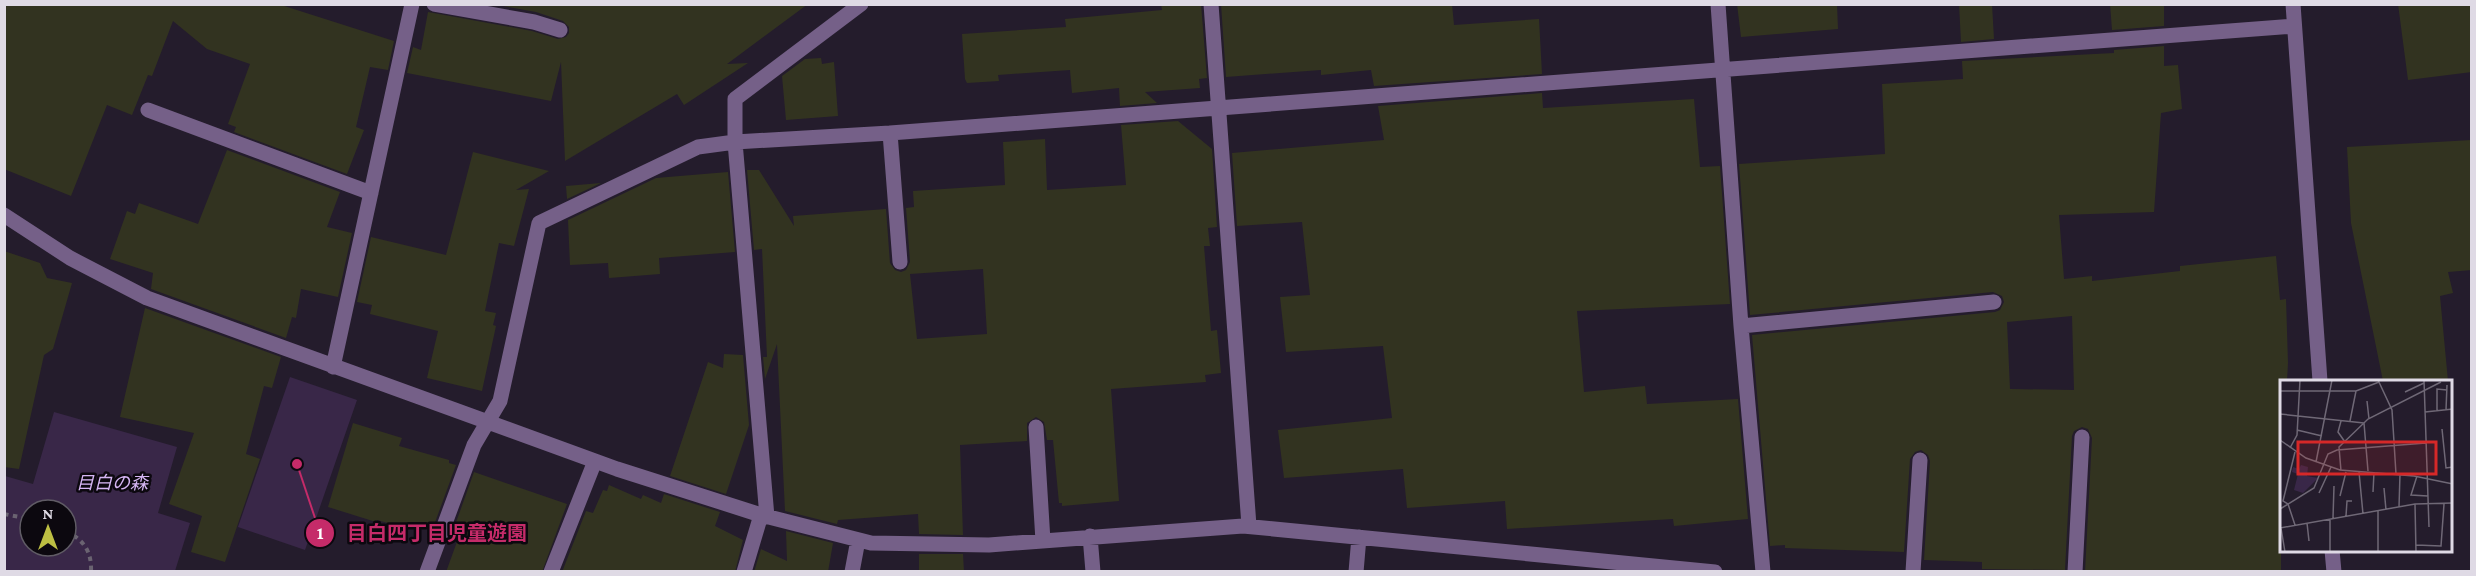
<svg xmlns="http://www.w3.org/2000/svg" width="2476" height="576" font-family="'Crimson Pro','Noto Sans JP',serif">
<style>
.green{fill:#392748;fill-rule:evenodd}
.building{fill:#323320;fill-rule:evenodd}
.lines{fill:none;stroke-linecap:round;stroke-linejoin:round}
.path{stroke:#6a6371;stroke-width:4;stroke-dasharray:4.5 4.5;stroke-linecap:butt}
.minor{stroke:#756088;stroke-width:15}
.labels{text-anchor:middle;stroke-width:5;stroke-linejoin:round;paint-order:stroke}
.park-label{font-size:18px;font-style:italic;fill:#d6b6f4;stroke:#0c080f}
.inset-road{fill:none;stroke:#6f6876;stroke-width:1.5}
.view{fill:#d62828;fill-opacity:0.15;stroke:#d62828;stroke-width:3}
.inset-edge{fill:none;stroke:#dfdae5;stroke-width:3}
.leader{fill:none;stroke:#c52b69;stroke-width:2}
.callout-dot{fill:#c52b69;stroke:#0c080f;stroke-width:2}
.mark-label{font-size:18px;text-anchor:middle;font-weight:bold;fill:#fff}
.callout-label{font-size:20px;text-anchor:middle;font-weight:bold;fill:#c52b69;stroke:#0c080f;stroke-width:5;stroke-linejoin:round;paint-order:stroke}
</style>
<rect width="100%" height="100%" fill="#241c2c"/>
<path class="green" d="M 290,377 L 357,400 L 305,550 L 238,527 Z
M 54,412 L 177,447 L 158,513 L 190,523 L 175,571 L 5,571 L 5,476 L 33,484 ZM 30,510 L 66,510 L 66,546 L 30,546 Z"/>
<path class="building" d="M 4,4 L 278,4 L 394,41 L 388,70 L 370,67 L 356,127 L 364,130 L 347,174 L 234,132 L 236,127 L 228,124 L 250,64 L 207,49 L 173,21 L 152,76 L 148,75 L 132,115 L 107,105 L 71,196 L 4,169 Z
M 492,4 L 808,4 L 727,64 L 748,63 L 684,105 L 677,94 L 565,161 L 561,62 L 551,101 L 407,73 L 413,47 L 421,50 L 428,12 L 532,31 L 558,39 L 566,37 L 569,33 L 569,27 L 563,21 L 536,12 Z
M 1161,4 L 1201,4 L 1207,78 L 1199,79 L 1200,88 L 1145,92 L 1157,103 L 1120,106 L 1119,88 L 1072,93 L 1070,70 L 998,75 L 999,81 L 967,83 L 965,79 L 962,34 L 1066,27 L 1065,19 L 1162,10 Z
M 1221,4 L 1452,4 L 1454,25 L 1539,19 L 1542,74 L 1374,86 L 1371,70 L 1321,75 L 1321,70 L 1226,77 Z
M 1737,4 L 1837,4 L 1838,29 L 1741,37 Z
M 1959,4 L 1992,4 L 1994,39 L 1961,42 Z
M 2110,4 L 2164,4 L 2164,26 L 2112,30 Z
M 2398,4 L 2472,4 L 2472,72 L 2408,80 Z
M 2164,46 L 2164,66 L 2178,65 L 2182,109 L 2161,113 L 2154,212 L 2059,215 L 2064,279 L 2092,276 L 2092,281 L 2180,271 L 2180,266 L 2276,256 L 2280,300 L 2286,299 L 2288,363 L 2287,381 L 2281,381 L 2281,572 L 2085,572 L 2092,438 L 2088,429 L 2082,427 L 2074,431 L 2072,436 L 2065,570 L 1982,569 L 1982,562 L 1924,560 L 1930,461 L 1928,455 L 1921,450 L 1915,452 L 1910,459 L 1904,552 L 1785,548 L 1785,545 L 1770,546 L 1752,335 L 1995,312 L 2000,310 L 2004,302 L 2002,296 L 1993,292 L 1750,315 L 1739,164 L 1885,154 L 1882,84 L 1963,79 L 1962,61 L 2114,53 L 2114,50 ZM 2072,316 L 2074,390 L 2010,389 L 2007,322 Z
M 821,58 L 822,64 L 834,62 L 838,116 L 786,120 L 782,76 L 805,59 Z
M 1542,93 L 1543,108 L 1694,99 L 1700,167 L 1720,166 L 1730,304 L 1577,311 L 1584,392 L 1645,386 L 1647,404 L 1738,399 L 1748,519 L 1674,526 L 1673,519 L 1507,529 L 1505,501 L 1407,508 L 1403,469 L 1284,478 L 1278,430 L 1392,418 L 1383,346 L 1286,352 L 1280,297 L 1310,295 L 1302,222 L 1237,226 L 1232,153 L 1384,140 L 1378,106 Z
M 1178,121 L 1212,149 L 1217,227 L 1208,228 L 1210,246 L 1204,246 L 1211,331 L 1217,330 L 1221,373 L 1205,375 L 1206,382 L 1111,389 L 1119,501 L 1062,506 L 1062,503 L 1059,503 L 1053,440 L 1047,440 L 1044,422 L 1036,417 L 1027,423 L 1027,441 L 960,445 L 963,535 L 919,534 L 918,514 L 838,520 L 837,524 L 785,511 L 777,344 L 765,379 L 763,357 L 767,357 L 762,249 L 754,250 L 747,170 L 759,170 L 794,226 L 793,216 L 886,209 L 890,263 L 895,270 L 901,272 L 906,270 L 910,262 L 906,208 L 914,207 L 913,191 L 1005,185 L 1003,142 L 1045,139 L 1047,190 L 1126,185 L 1121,125 ZM 983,269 L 987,334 L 917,339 L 910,274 Z
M 2472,140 L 2472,270 L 2448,272 L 2453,293 L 2440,296 L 2448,381 L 2383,381 L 2351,223 L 2347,147 Z
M 227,150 L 340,192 L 327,227 L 352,233 L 338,297 L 301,289 L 296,318 L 292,317 L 286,338 L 151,289 L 153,273 L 110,259 L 127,211 L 135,214 L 139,203 L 198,224 Z
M 473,152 L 549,171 L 516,190 L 529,189 L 514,246 L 499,243 L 485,311 L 496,313 L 493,325 L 496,326 L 482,391 L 427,378 L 438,331 L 370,314 L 372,305 L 357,302 L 371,237 L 446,255 Z
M 728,172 L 735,252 L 659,258 L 660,274 L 609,278 L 608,263 L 570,265 L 568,220 L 656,178 Z
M 601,183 L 567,199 L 566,186 Z
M 4,251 L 40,263 L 47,278 L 72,283 L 53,349 L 44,355 L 19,469 L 4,467 Z
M 145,308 L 281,357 L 272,388 L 264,386 L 246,454 L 260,459 L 225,562 L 191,552 L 202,516 L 169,504 L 194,433 L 120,417 Z
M 724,354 L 743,355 L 749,425 L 726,494 L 670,476 L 708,362 L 723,368 Z
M 353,423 L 402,438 L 399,446 L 449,460 L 449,463 L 456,465 L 433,528 L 406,528 L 377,520 L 376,522 L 328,507 Z
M 474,472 L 567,504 L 542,572 L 446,572 L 462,528 L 454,528 Z
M 609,485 L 641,499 L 643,495 L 661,503 L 664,494 L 720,512 L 715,526 L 743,540 L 735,572 L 562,572 L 586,511 L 593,513 L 603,490 L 607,491 Z
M 786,531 L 833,543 L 828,572 L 754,572 L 761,549 L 787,561 Z
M 919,554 L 963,554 L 964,572 L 919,572 Z"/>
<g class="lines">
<path class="path" d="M 4,514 L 30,519
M 66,531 C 84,540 92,552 91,572"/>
<path class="minor" d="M 434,4 L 534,22 L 560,30
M 1211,4 L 1249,526
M 1718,4 L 1741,326 L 1763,572
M 2293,4 L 2320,381
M 148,110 L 371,193
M 890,133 L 900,262
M 4,215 L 70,258 L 147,298 L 617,469 L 761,515 L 871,543 L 989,545 L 1243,526 L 1715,572
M 1741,326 L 1994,302
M 333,367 L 412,4
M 1036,427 L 1043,541
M 767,517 L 735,142 L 735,99 L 861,4
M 1090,536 L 1093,572
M 2332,550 L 2334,572
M 427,572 L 474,445 L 500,401 L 539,223 L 698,147 L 735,142 L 890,133 L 2294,26
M 551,572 L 595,461
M 744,572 L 761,515
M 852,572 L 858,540
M 1356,572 L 1359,537
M 1913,572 L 1920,460
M 2075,572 L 2082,437"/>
</g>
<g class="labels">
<g class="park-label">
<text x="112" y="489">目白の森</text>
</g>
</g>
<g transform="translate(2280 380)">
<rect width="172" height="172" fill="#241c2c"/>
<path d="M 21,85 L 28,87 L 27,96 L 38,98 L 23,113 L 14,110 L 18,94 L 12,92 L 13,87 L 19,89 Z" fill="#392748"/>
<path class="inset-road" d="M 98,0 L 112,30 L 116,94M 144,0 L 149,147M 0,11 L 76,11 L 99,2M 125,12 L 144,3M 87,21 L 89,39M 166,30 L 167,5M 157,31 L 157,9 L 167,10M 145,32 L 173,29M 0,34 L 84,43M 61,41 L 58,52 L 65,62M 70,41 L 76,11M 84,43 L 88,91M 162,49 L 166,88 L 173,87M 17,50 L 42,56M 0,60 L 26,78 L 60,90 L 134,96 L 173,104M 10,68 L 17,55 L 20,0M 36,82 L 52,0M 61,91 L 59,67 L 88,39 L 161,2M 79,92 L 83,134M 137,96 L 131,115 L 148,116M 104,108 L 106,130M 93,112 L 94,92M 39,113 L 51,87M 60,116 L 66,92M 135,124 L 136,172M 119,127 L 120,94M 0,129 L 34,108 L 48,74 L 57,70 L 146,63M 98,131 L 98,172M 66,136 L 67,121 L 72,121M 53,138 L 54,106M 27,143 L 29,161M 15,145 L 8,124 L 3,121 L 15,72M 0,148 L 135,124 L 173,123M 1,148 L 5,172M 136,165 L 161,166 L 164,124M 50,172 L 50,139"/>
<path class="view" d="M 18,62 L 156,62 L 156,94 L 18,94 Z"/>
<rect width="172" height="172" class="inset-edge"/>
</g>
<path class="leader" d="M297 464L320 533"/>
<g class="callout-dot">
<circle cx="297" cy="464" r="6"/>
<circle cx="320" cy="533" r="15"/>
</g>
<g class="mark-label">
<text x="320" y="539">1</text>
</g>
<g class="callout-label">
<text x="437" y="540">目白四丁目児童遊園</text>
</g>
<rect width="2476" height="576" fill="none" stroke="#dfdae5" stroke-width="12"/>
<g transform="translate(48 528)"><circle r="28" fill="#0c080f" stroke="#605c65" stroke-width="1.5"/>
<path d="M0-4.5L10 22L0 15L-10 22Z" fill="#bdbf43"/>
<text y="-9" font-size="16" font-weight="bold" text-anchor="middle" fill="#dfdae5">N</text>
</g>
</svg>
